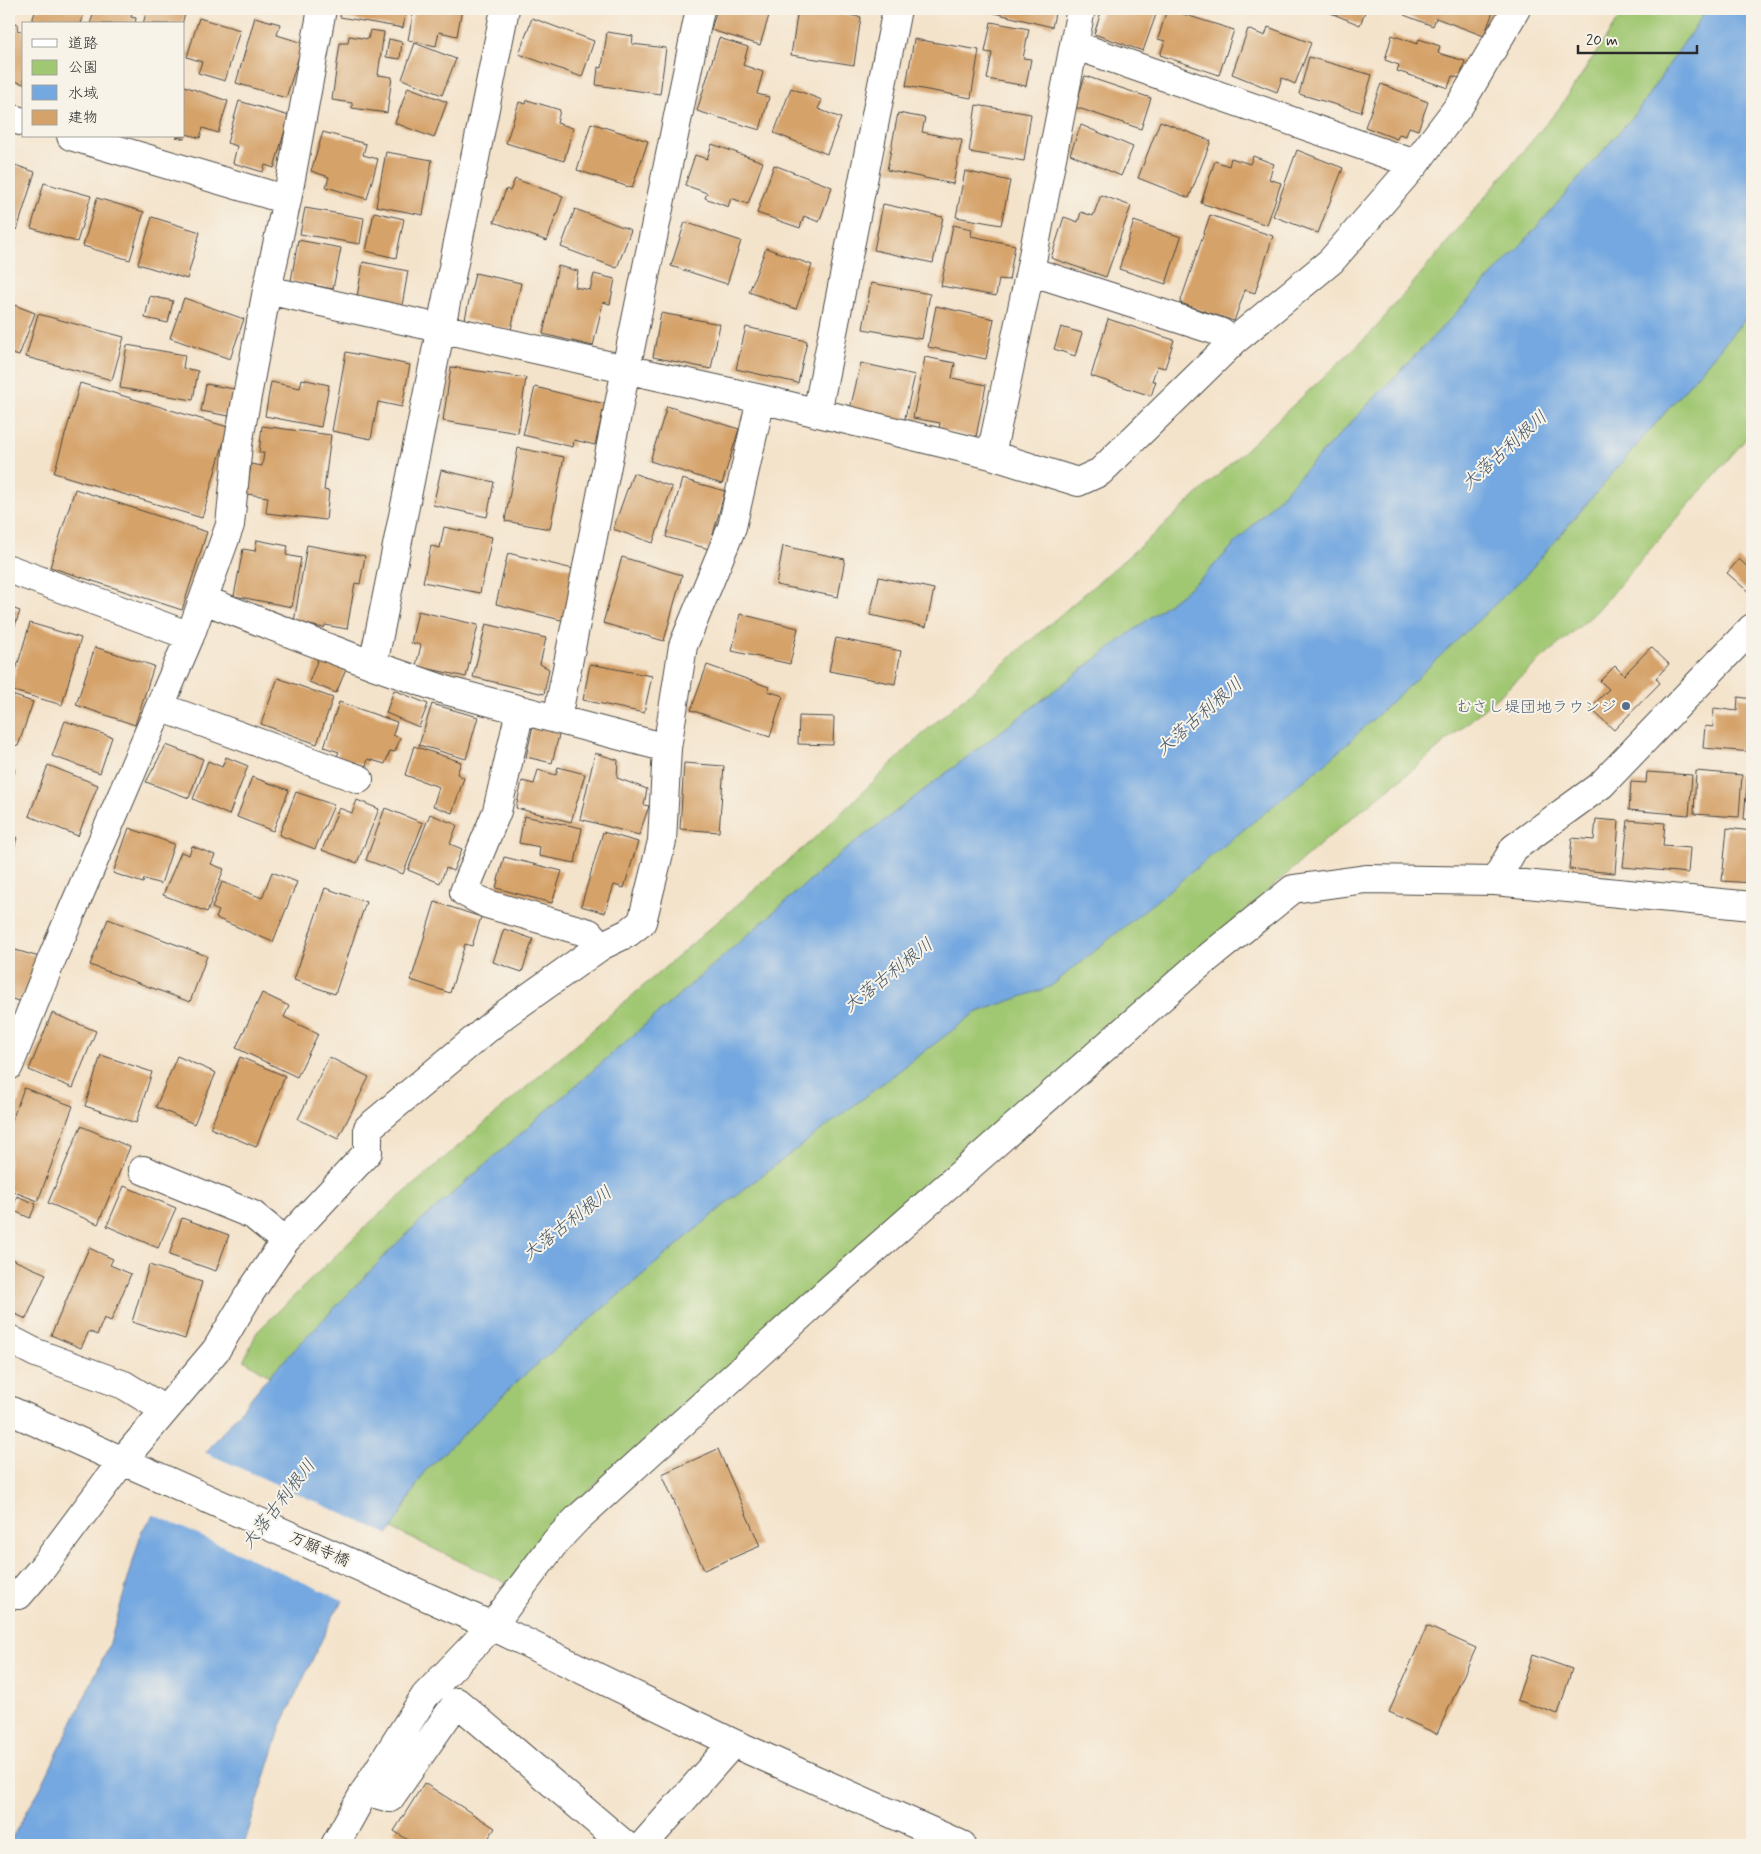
<svg xmlns="http://www.w3.org/2000/svg" width="1761" height="1854" font-family="Mynerve,'Klee One',sans-serif">
<style>
.green{fill:#a0c772;stroke:#66794e}
.water{fill:#74a8e0;stroke:#506a86}
.pier{fill:#f4e3cb}
.building{fill:#d5a269}
.lines{fill:none;stroke-linecap:round;stroke-linejoin:round}
.minor-casing{stroke:#494743;stroke-width:30}
.minor{stroke:#fff;stroke-width:28}
.service-dot{fill:#5c6f8a;stroke:#f7f3e8;stroke-width:2}
.labels{text-anchor:middle;stroke-width:4;stroke-linejoin:round;paint-order:stroke}
.service-label{font-size:16px;fill:#4e5e75;stroke:#f7f3e8;text-anchor:end}
.street-label{font-size:16px;fill:#2b2b2b;stroke:#f7f3e8}
.water-label{font-size:18px;font-style:italic;fill:#45576a;stroke:#f7f3e8}
</style>
<rect width="100%" height="100%" fill="#f7f3e8"/>
<filter id="ink" filterUnits="userSpaceOnUse"><feTurbulence type="fractalNoise" baseFrequency=".02" numOctaves="2"/><feDisplacementMap in="SourceGraphic" scale="10" xChannelSelector="R" yChannelSelector="G"/><feConvolveMatrix kernelMatrix="1 2 1 2 8 2 1 2 1" color-interpolation-filters="sRGB"/></filter>
<filter id="wash" filterUnits="userSpaceOnUse"><feTurbulence type="fractalNoise" baseFrequency=".0096" numOctaves="4" result="noise"/><feDisplacementMap in="SourceGraphic" scale="20" xChannelSelector="R" yChannelSelector="G"/><feGaussianBlur stdDeviation="1.12" result="paint"/><feColorMatrix in="noise" values="0 0 0 0 0 0 0 0 0 0 0 0 0 0 0 0 0 1.4 0 .05"/><feComposite in="paint" operator="in"/></filter>
<g filter="url(#wash)">
<rect width="100%" height="100%" fill="#f4e3cb"/>
<path class="green" d="M 1625,9 L 1707,9 L 1636,113 L 1522,244 L 1202,578 L 840,854 L 405,1235 L 269,1376 L 244,1360 L 257,1332 L 367,1225 L 818,835 L 929,728 L 1160,529 L 1373,331 L 1561,106 Z
M 1752,311 L 1752,432 L 1595,613 L 1420,764 L 1339,828 L 554,1521 L 508,1584 L 392,1529 L 424,1472 L 521,1378 L 735,1196 L 975,1013 L 1050,986 L 1525,576 Z"/>
<path class="water" d="M 1707,9 L 1752,9 L 1752,311 L 1525,576 L 1332,758 L 1050,987 L 975,1013 L 735,1196 L 521,1378 L 424,1472 L 392,1529 L 334,1614 L 281,1726 L 244,1845 L 9,1845 L 9,1843 L 41,1787 L 109,1646 L 142,1530 L 269,1376 L 405,1235 L 840,854 L 1202,578 L 1522,244 L 1636,113 Z"/>
<path class="pier" d="M 204,1452 L 390,1535 L 345,1601 L 152,1514 Z"/>
<g id="blocks">
<path class="building" d="M 36,9 L 85,9 L 81,24 L 42,24 L 32,21 Z
M 95,9 L 133,9 L 131,17 L 136,18 L 135,24 L 90,24 Z
M 147,9 L 183,9 L 186,10 L 182,24 L 143,24 Z
M 341,9 L 406,9 L 403,28 L 340,17 Z
M 414,9 L 462,9 L 457,36 L 439,32 L 436,46 L 408,40 Z
M 717,9 L 771,9 L 760,45 L 711,30 Z
M 798,9 L 811,9 L 861,17 L 854,65 L 791,55 Z
M 995,9 L 1056,9 L 1052,27 L 994,13 Z
M 1102,9 L 1158,9 L 1143,51 L 1094,34 Z
M 1167,9 L 1234,30 L 1219,75 L 1160,55 L 1165,41 L 1158,39 Z
M 1321,9 L 1366,9 L 1360,25 Z
M 1406,9 L 1494,9 L 1484,36 L 1436,18 L 1433,26 L 1404,15 Z
M 255,17 L 280,24 L 277,35 L 303,43 L 286,98 L 236,83 Z
M 199,18 L 240,30 L 225,81 L 198,73 L 202,62 L 187,57 Z
M 532,18 L 594,41 L 582,77 L 519,54 Z
M 9,21 L 18,24 L 17,30 L 24,32 L 24,84 L 11,80 L 9,86 Z
M 991,22 L 1029,29 L 1023,58 L 1031,59 L 1026,86 L 987,79 L 992,53 L 985,52 Z
M 1268,27 L 1311,43 L 1295,84 L 1282,78 L 1277,92 L 1232,74 L 1248,29 L 1265,36 Z
M 370,30 L 384,32 L 378,75 L 392,77 L 387,113 L 352,108 L 352,103 L 332,100 L 340,43 L 348,43 L 349,36 L 368,39 Z
M 607,32 L 633,36 L 632,44 L 666,48 L 660,94 L 596,85 L 598,67 L 602,68 Z
M 1392,35 L 1417,44 L 1419,39 L 1440,46 L 1438,53 L 1465,61 L 1460,78 L 1452,76 L 1448,88 L 1397,71 L 1399,65 L 1385,60 Z
M 719,38 L 748,47 L 743,65 L 763,72 L 757,94 L 769,97 L 760,130 L 697,111 Z
M 389,39 L 402,42 L 400,59 L 386,57 Z
M 914,39 L 979,50 L 971,98 L 906,86 Z
M 415,43 L 456,59 L 442,95 L 402,79 Z
M 1309,57 L 1372,75 L 1361,112 L 1299,94 Z
M 1085,76 L 1151,98 L 1141,129 L 1075,107 Z
M 1381,84 L 1428,102 L 1418,130 L 1409,127 L 1406,136 L 1399,134 L 1397,139 L 1365,127 Z
M 184,86 L 228,101 L 218,133 L 203,128 L 200,138 L 186,134 L 184,139 L 176,137 L 184,136 Z
M 408,87 L 447,102 L 434,138 L 395,123 Z
M 791,88 L 822,100 L 818,109 L 841,118 L 827,154 L 774,133 Z
M 527,100 L 560,110 L 557,123 L 573,128 L 564,161 L 506,143 L 519,102 L 526,104 Z
M 239,101 L 289,116 L 274,168 L 265,165 L 263,172 L 233,163 L 237,146 L 227,143 Z
M 976,105 L 1031,114 L 1024,161 L 969,152 Z
M 898,113 L 925,118 L 922,132 L 962,140 L 953,184 L 887,170 Z
M 1160,121 L 1211,141 L 1189,198 L 1138,178 Z
M 591,123 L 648,141 L 632,188 L 577,170 Z
M 1081,125 L 1133,147 L 1121,176 L 1070,154 Z
M 323,132 L 366,144 L 363,155 L 378,159 L 367,199 L 326,187 L 329,177 L 311,171 Z
M 712,144 L 763,162 L 748,204 L 731,198 L 728,207 L 705,198 L 707,193 L 685,185 L 695,155 L 707,159 Z
M 1297,150 L 1343,168 L 1318,233 L 1273,216 Z
M 386,152 L 432,160 L 423,215 L 376,206 Z
M 1253,156 L 1274,164 L 1269,179 L 1281,183 L 1267,225 L 1201,203 L 1215,161 L 1229,166 L 1231,158 L 1250,164 Z
M 9,163 L 35,172 L 17,230 L 9,228 Z
M 774,165 L 832,187 L 819,222 L 804,216 L 800,228 L 757,213 Z
M 965,171 L 1010,181 L 1001,225 L 956,217 Z
M 515,179 L 563,196 L 547,241 L 494,222 L 506,189 L 510,191 Z
M 44,183 L 91,196 L 77,242 L 31,228 Z
M 1101,195 L 1131,206 L 1106,277 L 1051,258 L 1064,217 L 1078,222 L 1081,212 L 1093,216 Z
M 97,198 L 144,212 L 130,260 L 83,246 Z
M 883,204 L 943,217 L 933,263 L 874,250 Z
M 305,208 L 364,218 L 360,244 L 300,234 Z
M 575,209 L 631,230 L 617,268 L 561,247 Z
M 374,212 L 404,219 L 396,258 L 366,251 Z
M 1210,215 L 1273,236 L 1255,293 L 1245,290 L 1234,321 L 1180,303 Z
M 152,217 L 200,232 L 187,279 L 138,264 Z
M 1134,221 L 1181,237 L 1166,284 L 1119,269 Z
M 685,222 L 741,241 L 727,284 L 671,266 Z
M 953,225 L 972,229 L 971,236 L 1015,245 L 1009,280 L 999,279 L 996,296 L 941,286 Z
M 298,240 L 341,248 L 333,289 L 291,281 Z
M 766,248 L 812,265 L 796,309 L 749,292 Z
M 363,262 L 408,271 L 402,306 L 357,297 Z
M 558,266 L 578,271 L 575,287 L 590,290 L 594,274 L 615,279 L 610,304 L 603,302 L 593,346 L 543,334 Z
M 475,273 L 521,283 L 511,330 L 465,319 Z
M 871,283 L 930,294 L 922,339 L 863,329 Z
M 150,296 L 173,301 L 168,323 L 145,318 Z
M 184,298 L 244,319 L 230,359 L 170,338 Z
M 9,303 L 35,313 L 19,356 L 9,353 Z
M 936,306 L 994,319 L 986,359 L 928,347 Z
M 661,313 L 720,324 L 711,369 L 653,357 Z
M 38,314 L 124,337 L 112,380 L 26,357 Z
M 1108,319 L 1174,340 L 1165,368 L 1157,366 L 1152,381 L 1156,381 L 1151,396 L 1091,376 Z
M 746,327 L 807,341 L 798,383 L 736,369 Z
M 1061,327 L 1082,333 L 1075,356 L 1054,349 Z
M 127,345 L 185,355 L 183,368 L 198,371 L 193,400 L 120,388 Z
M 346,352 L 410,365 L 402,407 L 378,402 L 371,439 L 332,431 Z
M 925,357 L 955,363 L 952,378 L 986,385 L 976,437 L 939,429 L 940,423 L 913,418 Z
M 861,363 L 915,375 L 904,422 L 850,409 Z
M 451,367 L 526,378 L 518,433 L 443,421 Z
M 302,379 L 329,385 L 321,427 L 265,416 L 271,382 L 300,388 Z
M 80,383 L 228,427 L 202,518 L 54,473 Z
M 206,384 L 234,389 L 229,416 L 201,411 Z
M 535,387 L 605,404 L 595,445 L 574,440 L 573,447 L 523,435 Z
M 667,406 L 739,429 L 722,484 L 650,461 Z
M 262,426 L 331,435 L 324,490 L 329,491 L 326,520 L 266,513 L 268,497 L 247,494 L 251,464 L 262,466 L 264,453 L 259,453 Z
M 518,448 L 564,457 L 550,529 L 505,521 Z
M 441,470 L 494,482 L 487,517 L 433,505 Z
M 633,473 L 672,487 L 653,543 L 613,529 Z
M 682,479 L 725,491 L 709,549 L 666,537 Z
M 75,489 L 207,532 L 182,610 L 50,567 Z
M 444,527 L 492,537 L 480,593 L 423,582 L 431,546 L 440,548 Z
M 257,540 L 288,546 L 286,555 L 301,558 L 292,607 L 234,596 L 243,549 L 255,551 Z
M 307,545 L 365,556 L 360,584 L 355,583 L 347,629 L 325,625 L 324,628 L 294,622 Z
M 783,546 L 845,559 L 838,597 L 776,585 Z
M 508,553 L 577,570 L 565,621 L 496,604 Z
M 622,557 L 682,575 L 664,641 L 603,623 Z
M 1739,559 L 1752,571 L 1752,595 L 1727,573 Z
M 879,577 L 934,589 L 926,627 L 870,615 Z
M 9,607 L 20,611 L 9,643 Z
M 418,611 L 478,625 L 466,677 L 416,666 L 421,645 L 411,643 Z
M 740,614 L 798,628 L 790,664 L 732,651 Z
M 30,623 L 81,638 L 62,705 L 10,690 Z
M 486,624 L 546,638 L 540,664 L 549,669 L 544,694 L 473,677 Z
M 836,638 L 901,651 L 895,684 L 829,671 Z
M 95,647 L 154,666 L 135,725 L 76,705 Z
M 1651,647 L 1669,664 L 1656,678 L 1660,683 L 1614,730 L 1590,708 L 1609,689 L 1600,681 L 1615,666 L 1624,675 Z
M 319,656 L 347,667 L 336,693 L 309,682 Z
M 590,664 L 652,676 L 644,713 L 583,700 Z
M 707,665 L 769,687 L 768,691 L 783,696 L 770,737 L 691,710 Z
M 278,678 L 333,698 L 317,744 L 261,724 Z
M 394,690 L 428,704 L 419,727 L 386,713 Z
M 9,694 L 33,702 L 18,746 L 9,743 Z
M 1738,697 L 1752,699 L 1752,752 L 1703,748 L 1705,726 L 1713,727 L 1714,708 L 1737,711 Z
M 339,702 L 397,722 L 393,735 L 400,738 L 395,752 L 390,751 L 385,764 L 368,759 L 366,766 L 337,756 L 339,752 L 324,747 Z
M 432,704 L 478,717 L 466,759 L 419,745 Z
M 799,716 L 834,717 L 833,745 L 798,744 Z
M 65,721 L 112,737 L 100,773 L 52,756 Z
M 533,726 L 560,731 L 552,763 L 526,757 Z
M 166,745 L 203,759 L 189,798 L 146,782 Z
M 414,746 L 461,762 L 457,774 L 464,778 L 452,813 L 433,806 L 439,787 L 405,775 Z
M 595,753 L 618,760 L 617,778 L 647,789 L 644,805 L 649,806 L 639,835 L 580,819 Z
M 226,757 L 248,766 L 229,815 L 193,799 L 208,761 L 222,767 Z
M 684,763 L 724,766 L 719,832 L 680,829 Z
M 48,765 L 98,785 L 78,836 L 29,816 Z
M 558,767 L 585,774 L 571,822 L 516,808 L 522,781 L 534,784 L 538,770 L 556,775 Z
M 9,768 L 15,770 L 9,789 Z
M 1748,770 L 1752,771 L 1752,820 L 1744,819 Z
M 1696,771 L 1742,775 L 1739,817 L 1694,814 Z
M 1647,772 L 1692,775 L 1689,815 L 1629,810 L 1631,782 L 1646,783 Z
M 252,777 L 289,790 L 273,831 L 237,817 Z
M 296,792 L 334,805 L 315,849 L 279,835 Z
M 357,800 L 379,809 L 357,863 L 322,850 L 339,808 L 352,813 Z
M 385,808 L 423,823 L 403,874 L 366,860 Z
M 430,814 L 457,825 L 450,844 L 462,849 L 453,871 L 446,868 L 440,883 L 408,870 Z
M 524,816 L 582,828 L 575,863 L 539,856 L 540,847 L 519,843 Z
M 1596,819 L 1619,821 L 1615,873 L 1569,869 L 1572,838 L 1594,840 Z
M 1628,820 L 1665,823 L 1663,846 L 1690,848 L 1688,873 L 1623,867 Z
M 129,828 L 174,844 L 161,884 L 144,879 L 143,883 L 113,873 Z
M 1727,828 L 1752,831 L 1752,883 L 1722,881 Z
M 603,832 L 638,842 L 624,888 L 614,885 L 605,913 L 581,906 Z
M 9,835 L 17,837 L 9,867 Z
M 192,846 L 215,855 L 211,864 L 224,869 L 207,912 L 163,895 L 181,852 L 189,855 Z
M 504,857 L 562,871 L 552,903 L 496,888 Z
M 272,872 L 297,882 L 273,942 L 216,918 L 219,911 L 212,908 L 222,882 L 262,898 Z
M 325,888 L 366,902 L 335,994 L 294,980 Z
M 435,902 L 481,917 L 472,946 L 465,944 L 450,993 L 411,980 Z
M 108,919 L 207,956 L 190,1002 L 90,965 Z
M 504,929 L 533,939 L 522,972 L 493,962 Z
M 9,948 L 39,957 L 25,1003 L 9,998 Z
M 262,993 L 289,1006 L 284,1017 L 318,1034 L 297,1077 L 236,1048 Z
M 52,1013 L 96,1031 L 73,1088 L 29,1070 Z
M 101,1055 L 152,1072 L 136,1123 L 85,1106 Z
M 177,1056 L 216,1073 L 194,1124 L 156,1107 Z
M 240,1057 L 285,1076 L 256,1147 L 210,1128 Z
M 329,1057 L 369,1077 L 338,1139 L 298,1119 Z
M 24,1088 L 73,1106 L 38,1201 L 9,1190 L 9,1128 Z
M 81,1126 L 130,1147 L 98,1224 L 48,1203 Z
M 124,1186 L 176,1208 L 158,1248 L 107,1226 Z
M 17,1196 L 36,1204 L 30,1218 L 12,1210 Z
M 182,1218 L 229,1235 L 216,1271 L 169,1255 Z
M 9,1248 L 12,1250 L 9,1258 L 46,1274 L 26,1319 L 9,1311 Z
M 89,1248 L 113,1259 L 110,1265 L 131,1274 L 111,1321 L 104,1318 L 97,1335 L 89,1331 L 81,1348 L 51,1335 Z
M 149,1265 L 202,1282 L 185,1339 L 132,1322 Z
M 718,1449 L 760,1546 L 704,1570 L 662,1474 Z
M 1427,1626 L 1476,1648 L 1437,1734 L 1389,1712 Z
M 1532,1655 L 1572,1669 L 1558,1714 L 1517,1700 Z
M 424,1783 L 495,1828 L 484,1845 L 416,1845 L 394,1831 Z"/>
</g>
</g>
<g filter="url(#ink)">
<use href="#blocks" fill-opacity="0" stroke="#494743" stroke-width="1"/>
<g class="lines">
<defs>
<path id="minor" d="M 1074,45 L 1415,164
M 9,118 L 24,122
M 71,136 L 287,200
M 1030,271 L 1220,332 L 1234,341
M 267,290 L 761,399 L 991,455 L 1078,482 L 1100,472 L 1234,341 L 1331,261 L 1415,164 L 1461,103 L 1516,9
M 817,413 L 897,9
M 991,455 L 1030,271 L 1081,9
M 9,569 L 190,636
M 204,600 L 373,665 L 448,691 L 667,748
M 373,665 L 505,9
M 160,707 L 359,779
M 520,711 L 497,811 L 464,892 L 487,904 L 589,933 L 601,946
M 557,719 L 626,369 L 700,9
M 1495,881 L 1514,848 L 1601,785 L 1752,628
M 9,1066 L 53,956 L 190,636 L 230,525 L 238,444 L 267,290 L 287,200 L 322,9
M 143,1170 L 253,1215 L 285,1241
M 9,1339 L 36,1353 L 124,1385 L 165,1410
M 9,1410 L 492,1626 L 733,1743 L 962,1845
M 19,1595 L 43,1567 L 123,1460 L 216,1350 L 250,1293 L 285,1241 L 368,1152 L 368,1128 L 505,1014 L 601,946 L 628,933 L 642,922 L 662,841 L 667,748 L 683,646 L 732,527 L 761,399
M 335,1845 L 365,1791
M 625,1845 L 457,1702 L 390,1798 L 365,1791 L 425,1696 L 492,1626 L 556,1541 L 577,1519 L 831,1288 L 1194,969 L 1293,889 L 1366,879 L 1495,881 L 1752,906
M 643,1845 L 733,1743"/>
</defs>
<use href="#minor" class="minor-casing"/>
<use href="#minor" class="minor"/>
</g>
</g>
<circle class="service-dot" cx="1626" cy="706" r="5"/>
<g class="labels">
<g class="service-label">
<text x="1616" y="712">むさし堤団地ラウンジ</text>
</g>
<g class="street-label">
<text transform="translate(320 1548) rotate(24)" y="6">万願寺橋</text>
</g>
<g class="water-label">
<text transform="translate(1504 450) rotate(-42)" y="6">大落古利根川</text>
<text transform="translate(1199 716) rotate(-41)" y="6">大落古利根川</text>
<text transform="translate(888 975) rotate(-38)" y="6">大落古利根川</text>
<text transform="translate(567 1223) rotate(-38)" y="6">大落古利根川</text>
<text transform="translate(278 1504) rotate(-52)" y="6">大落古利根川</text>
</g>
</g>
<rect width="1761" height="1854" fill="none" stroke="#f7f3e8" stroke-width="30"/>
<rect x="22" y="22" width="162" height="115" fill="#f7f3e8" stroke="#a5a39c"/>
<rect x="32" y="39" width="25" height="8" fill="#ffffff" stroke="#a5a39c"/>
<text x="68" y="48" font-size="15" fill="#2b2b2b">道路</text>
<rect x="32" y="60" width="25" height="15" fill="#a0c772" stroke="#a5a39c"/>
<text x="68" y="72" font-size="15" fill="#2b2b2b">公園</text>
<rect x="32" y="85" width="25" height="15" fill="#74a8e0" stroke="#a5a39c"/>
<text x="68" y="98" font-size="15" fill="#2b2b2b">水域</text>
<rect x="32" y="110" width="25" height="15" fill="#d5a269" stroke="#a5a39c"/>
<text x="68" y="122" font-size="15" fill="#2b2b2b">建物</text>
<path d="M1578 45v8h119v-8" fill="none" stroke="#2b2b2b" stroke-width="2.5"/>
<text x="1586" y="45" font-size="15" fill="#2b2b2b" stroke="#f7f3e8" stroke-width="4" paint-order="stroke">20 m</text>
</svg>
